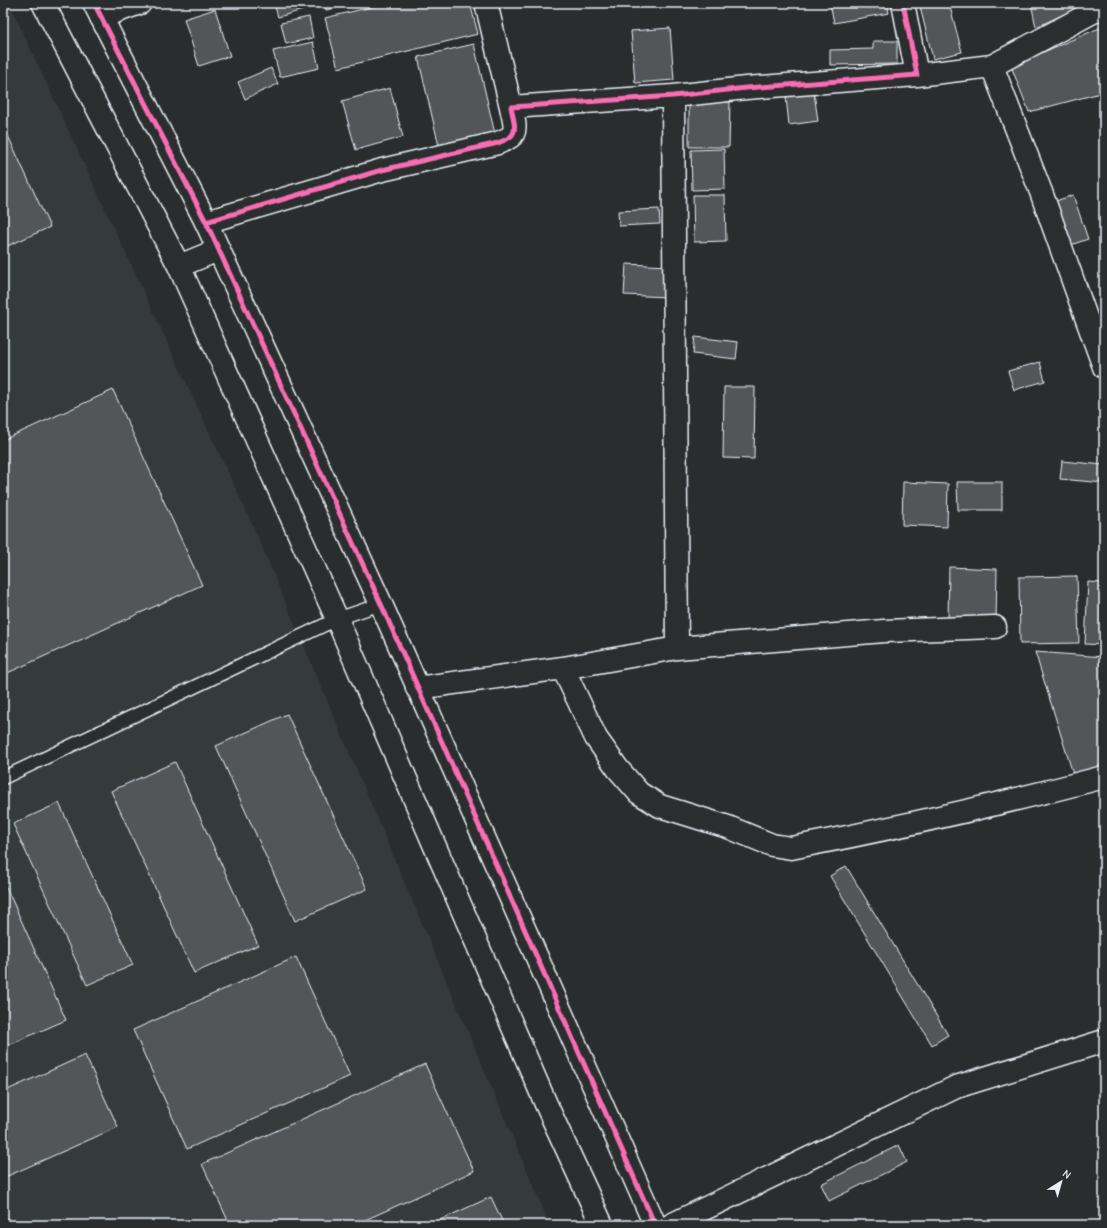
<svg xmlns="http://www.w3.org/2000/svg" width="1107" height="1228" font-family="'Comic Neue',sans-serif">
<style>
.built{fill:#363a3b}
.building{fill:#535759;stroke:#e8f1f8}
.lines{fill:none;stroke-linecap:round;stroke-linejoin:round}
.lane-casing{stroke:#e8f1f8;stroke-width:15}
.street-casing{stroke:#e8f1f8;stroke-width:25}
.secondary-casing{stroke:#e8f1f8;stroke-width:25}
.lane{stroke:#2a2d2e;stroke-width:12}
.street{stroke:#2a2d2e;stroke-width:22}
.secondary{stroke:#2a2d2e;stroke-width:22}
.cycleway-casing{stroke:#2a2d2e;stroke-width:8}
.cycleway{stroke:#f96db3;stroke-width:5}
</style>
<rect width="100%" height="100%" fill="#2a2d2e"/>
<filter id="ink" filterUnits="userSpaceOnUse"><feTurbulence type="fractalNoise" baseFrequency=".025" numOctaves="2"/><feDisplacementMap in="SourceGraphic" scale="8" xChannelSelector="R" yChannelSelector="G"/><feConvolveMatrix kernelMatrix="1 2 1 2 8 2 1 2 1" color-interpolation-filters="sRGB"/></filter>
<g filter="url(#ink)">
<path class="built" d="M 3,3 L 9,3 L 253,526 L 550,1225 L 3,1225 Z"/>
<path class="building" d="M 274,3 L 301,3 L 303,10 L 278,17 Z
M 325,3 L 358,3 L 326,10 Z
M 388,3 L 470,3 L 478,34 L 338,68 L 325,18 Z
M 830,3 L 887,3 L 889,13 L 834,23 Z
M 919,3 L 949,3 L 962,52 L 933,59 Z
M 1031,3 L 1089,3 L 1036,27 Z
M 215,9 L 230,56 L 199,66 L 184,19 Z
M 309,17 L 313,38 L 286,44 L 281,23 Z
M 1104,26 L 1104,92 L 1029,112 L 1011,66 Z
M 670,28 L 674,80 L 635,83 L 631,31 Z
M 873,41 L 897,41 L 897,64 L 830,65 L 830,50 L 873,49 Z
M 313,42 L 319,68 L 280,77 L 273,51 Z
M 474,44 L 495,134 L 439,146 L 418,57 Z
M 271,68 L 278,84 L 245,99 L 238,82 Z
M 390,88 L 403,137 L 356,150 L 342,101 Z
M 814,93 L 818,121 L 789,125 L 786,97 Z
M 689,102 L 730,102 L 729,147 L 689,147 Z
M 3,125 L 50,227 L 3,248 Z
M 724,149 L 725,189 L 692,190 L 691,150 Z
M 693,195 L 725,195 L 726,241 L 694,242 Z
M 1073,195 L 1088,239 L 1068,246 L 1053,202 Z
M 659,209 L 660,224 L 619,226 L 618,211 Z
M 626,264 L 669,266 L 667,297 L 624,295 Z
M 695,337 L 738,342 L 736,359 L 693,354 Z
M 1040,362 L 1045,381 L 1014,390 L 1008,371 Z
M 724,387 L 755,387 L 754,459 L 723,458 Z
M 113,390 L 202,585 L 3,675 L 3,440 Z
M 1062,461 L 1104,465 L 1104,483 L 1060,479 Z
M 903,482 L 948,484 L 947,527 L 902,525 Z
M 957,482 L 1002,482 L 1002,510 L 958,510 Z
M 949,567 L 997,569 L 996,621 L 948,620 Z
M 1077,576 L 1079,643 L 1020,644 L 1019,577 Z
M 1088,582 L 1104,583 L 1104,645 L 1085,644 Z
M 1035,652 L 1104,657 L 1104,768 L 1074,777 Z
M 287,714 L 367,889 L 295,921 L 216,746 Z
M 175,762 L 258,945 L 194,973 L 111,791 Z
M 59,803 L 133,965 L 87,985 L 13,824 Z
M 846,866 L 948,1035 L 932,1045 L 830,876 Z
M 3,880 L 66,1020 L 4,1047 L 3,1045 Z
M 296,957 L 350,1076 L 187,1149 L 133,1030 Z
M 85,1055 L 118,1127 L 3,1178 L 3,1092 Z
M 425,1064 L 474,1171 L 354,1225 L 230,1225 L 202,1164 Z
M 899,1145 L 907,1162 L 829,1201 L 821,1184 Z
M 491,1197 L 504,1225 L 429,1225 Z
M 3,1210 L 10,1225 L 3,1225 Z"/>
<g class="lines">
<defs>
<path id="lane" d="M 3,778 L 337,619 L 381,604"/>
<path id="street" d="M 486,3 L 511,107
M 101,17 L 140,3
M 992,66 L 1104,6
M 917,75 L 992,66 L 1041,192 L 1104,367
M 673,96 L 677,648
M 206,222 L 382,170 L 498,143 C 502,141 506,140 510,137 C 519,131 512,115 511,107 L 673,96 L 746,88 L 917,75 L 903,3
M 563,668 L 596,738 L 618,769 L 639,793 L 660,806 L 728,827 L 772,845 L 791,848 C 896,828 1001,804 1104,777
M 417,688 L 563,668 L 677,648 L 884,631 L 995,627
M 671,1225 L 956,1087 L 1104,1041"/>
<path id="secondary" d="M 43,3 L 179,266 L 337,619 L 546,1104 L 602,1225
M 94,3 L 206,222 L 381,604 L 655,1225
M 179,266 L 218,250"/>
</defs>
<use href="#lane" class="lane-casing"/>
<use href="#street" class="street-casing"/>
<use href="#secondary" class="secondary-casing"/>
<use href="#lane" class="lane"/>
<use href="#street" class="street"/>
<use href="#secondary" class="secondary"/>
<defs>
<path id="cycleway" d="M 94,3 L 206,222 L 381,604 L 655,1225
M 206,222 L 382,170 L 498,143 C 502,141 506,140 510,137 C 519,131 512,115 511,107 L 673,96 L 746,88 L 917,75 L 903,3"/>
</defs>
<use href="#cycleway" class="cycleway-casing"/>
<use href="#cycleway" class="cycleway"/>
</g>
</g>
<rect width="1107" height="1228" fill="none" stroke="#2a2d2e" stroke-width="16"/>
<rect x="8" y="8" width="1091" height="1212" fill="none" stroke="#e8f1f8" stroke-width="1.5" filter="url(#ink)"/>
<g transform="translate(1061 1182) rotate(37)" stroke="#2a2d2e" stroke-width="3" paint-order="stroke">
<path d="M0-3L7 15L0 10L-7 15Z" fill="#e8f1f8"/>
<text y="-6" font-size="11" font-weight="bold" text-anchor="middle" fill="#e8f1f8">N</text>
</g>
</svg>
